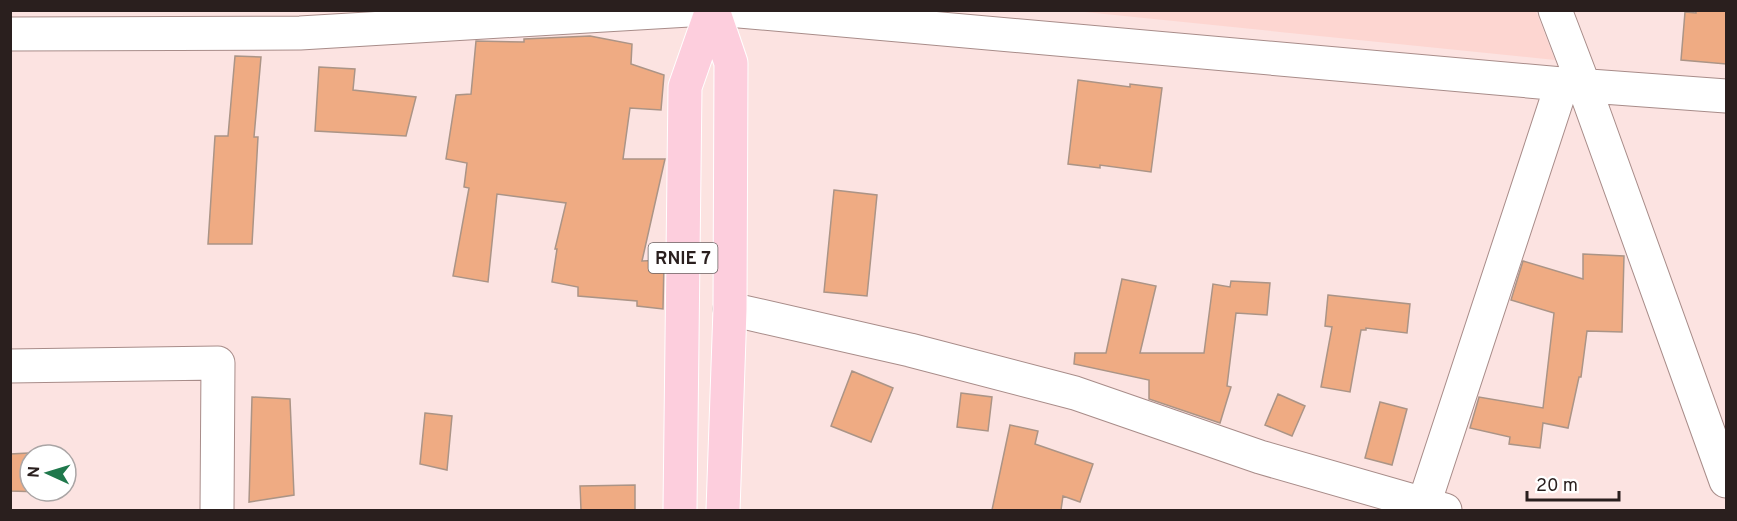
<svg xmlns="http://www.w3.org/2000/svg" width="1737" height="521" font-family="Overpass,sans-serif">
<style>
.built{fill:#fdd6d1}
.building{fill:#efab83;stroke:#ab9486;stroke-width:1.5}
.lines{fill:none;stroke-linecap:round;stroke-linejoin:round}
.street-casing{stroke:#a88c89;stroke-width:35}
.primary-casing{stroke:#fff;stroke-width:35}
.street{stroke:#fff;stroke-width:33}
.primary{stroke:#fdcedd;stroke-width:33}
.labels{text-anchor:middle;stroke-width:4.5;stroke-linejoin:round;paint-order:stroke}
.shield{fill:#fff;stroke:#6a6262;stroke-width:1.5}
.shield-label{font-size:18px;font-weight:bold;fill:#2a1f1e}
</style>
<rect width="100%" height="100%" fill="#fce3e1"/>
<path class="built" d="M 1075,11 L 1536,11 L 1555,60 Z"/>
<path class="building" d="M 1696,10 L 1726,10 L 1726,64 L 1681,60 L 1685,12 L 1696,13 Z
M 590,36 L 632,44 L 631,64 L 664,75 L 661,110 L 630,108 L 623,159 L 665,159 L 642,261 L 664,260 L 663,309 L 637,306 L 637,301 L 578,296 L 578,287 L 552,282 L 557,249 L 555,249 L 566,203 L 497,194 L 488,282 L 453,276 L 469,188 L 464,187 L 467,163 L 446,159 L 456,95 L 471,94 L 476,41 L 524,42 L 524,39 Z
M 235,56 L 261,57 L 254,137 L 258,137 L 252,244 L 208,244 L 215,136 L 228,136 Z
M 319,67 L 355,69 L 353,90 L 416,97 L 406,136 L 315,131 Z
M 1078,80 L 1130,87 L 1130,84 L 1162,88 L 1151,172 L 1100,165 L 1100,168 L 1068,164 Z
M 834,190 L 877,195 L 867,296 L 824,292 Z
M 1583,254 L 1624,256 L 1622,332 L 1587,331 L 1581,377 L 1579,377 L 1568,428 L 1543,423 L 1540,448 L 1509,444 L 1510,437 L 1470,428 L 1479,397 L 1543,408 L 1554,313 L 1511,300 L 1523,261 L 1583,279 Z
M 1122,279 L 1156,286 L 1140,353 L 1204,353 L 1213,284 L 1230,287 L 1231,281 L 1270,283 L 1267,315 L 1236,313 L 1227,386 L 1231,387 L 1220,423 L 1149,399 L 1149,380 L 1074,364 L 1075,353 L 1106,353 Z
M 1328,295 L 1410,304 L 1407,333 L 1366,328 L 1366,330 L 1361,330 L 1350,392 L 1321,387 L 1332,327 L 1325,326 Z
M 852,371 L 893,388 L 871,442 L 831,426 Z
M 961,393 L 992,397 L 988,431 L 957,427 Z
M 1278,394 L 1305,406 L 1292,436 L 1265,425 Z
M 252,397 L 290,399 L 294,495 L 249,502 Z
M 1380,402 L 1407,409 L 1392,465 L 1365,458 Z
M 425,413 L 452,416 L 447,470 L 420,464 Z
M 1010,425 L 1038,431 L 1035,444 L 1093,464 L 1080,502 L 1063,496 L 1061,510 L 992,510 Z
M 48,452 L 47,455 L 30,455 L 30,491 L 44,492 L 10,491 L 10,454 Z
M 635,485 L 635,510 L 581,510 L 580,486 Z"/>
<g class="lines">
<defs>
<path id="street" d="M 728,10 L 1562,84 L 1726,96
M 1555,10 L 1584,86 L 1726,481
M 10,34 L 300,33 L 689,10
M 730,309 L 910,350 L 1075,393 L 1260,457 L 1445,510
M 10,366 L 218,363 L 217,510
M 1422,510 L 1562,84"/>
<path id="primary" d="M 713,10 L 731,63 L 730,309 L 723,510
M 680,510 L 685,87 L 712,10"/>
</defs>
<use href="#street" class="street-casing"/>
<use href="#primary" class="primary-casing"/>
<use href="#street" class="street"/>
<use href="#primary" class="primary"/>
</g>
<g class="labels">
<rect class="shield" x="648.5" y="243" width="69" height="30" rx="4.5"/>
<g class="shield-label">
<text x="683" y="264">RNIE 7</text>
</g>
</g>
<rect width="1737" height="521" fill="none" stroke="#2a1f1e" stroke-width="24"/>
<g transform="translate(48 473) rotate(274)"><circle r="28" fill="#ffffff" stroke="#aaa5a5" stroke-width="1.5"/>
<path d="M0-4.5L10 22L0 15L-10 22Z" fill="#1f784c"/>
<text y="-9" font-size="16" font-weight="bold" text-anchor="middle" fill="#2a1f1e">N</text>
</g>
<path d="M1527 491v9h92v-9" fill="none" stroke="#2a1f1e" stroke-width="3"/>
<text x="1536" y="491" font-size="18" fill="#2a1f1e" stroke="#ffffff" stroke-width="4.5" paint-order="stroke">20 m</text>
</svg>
